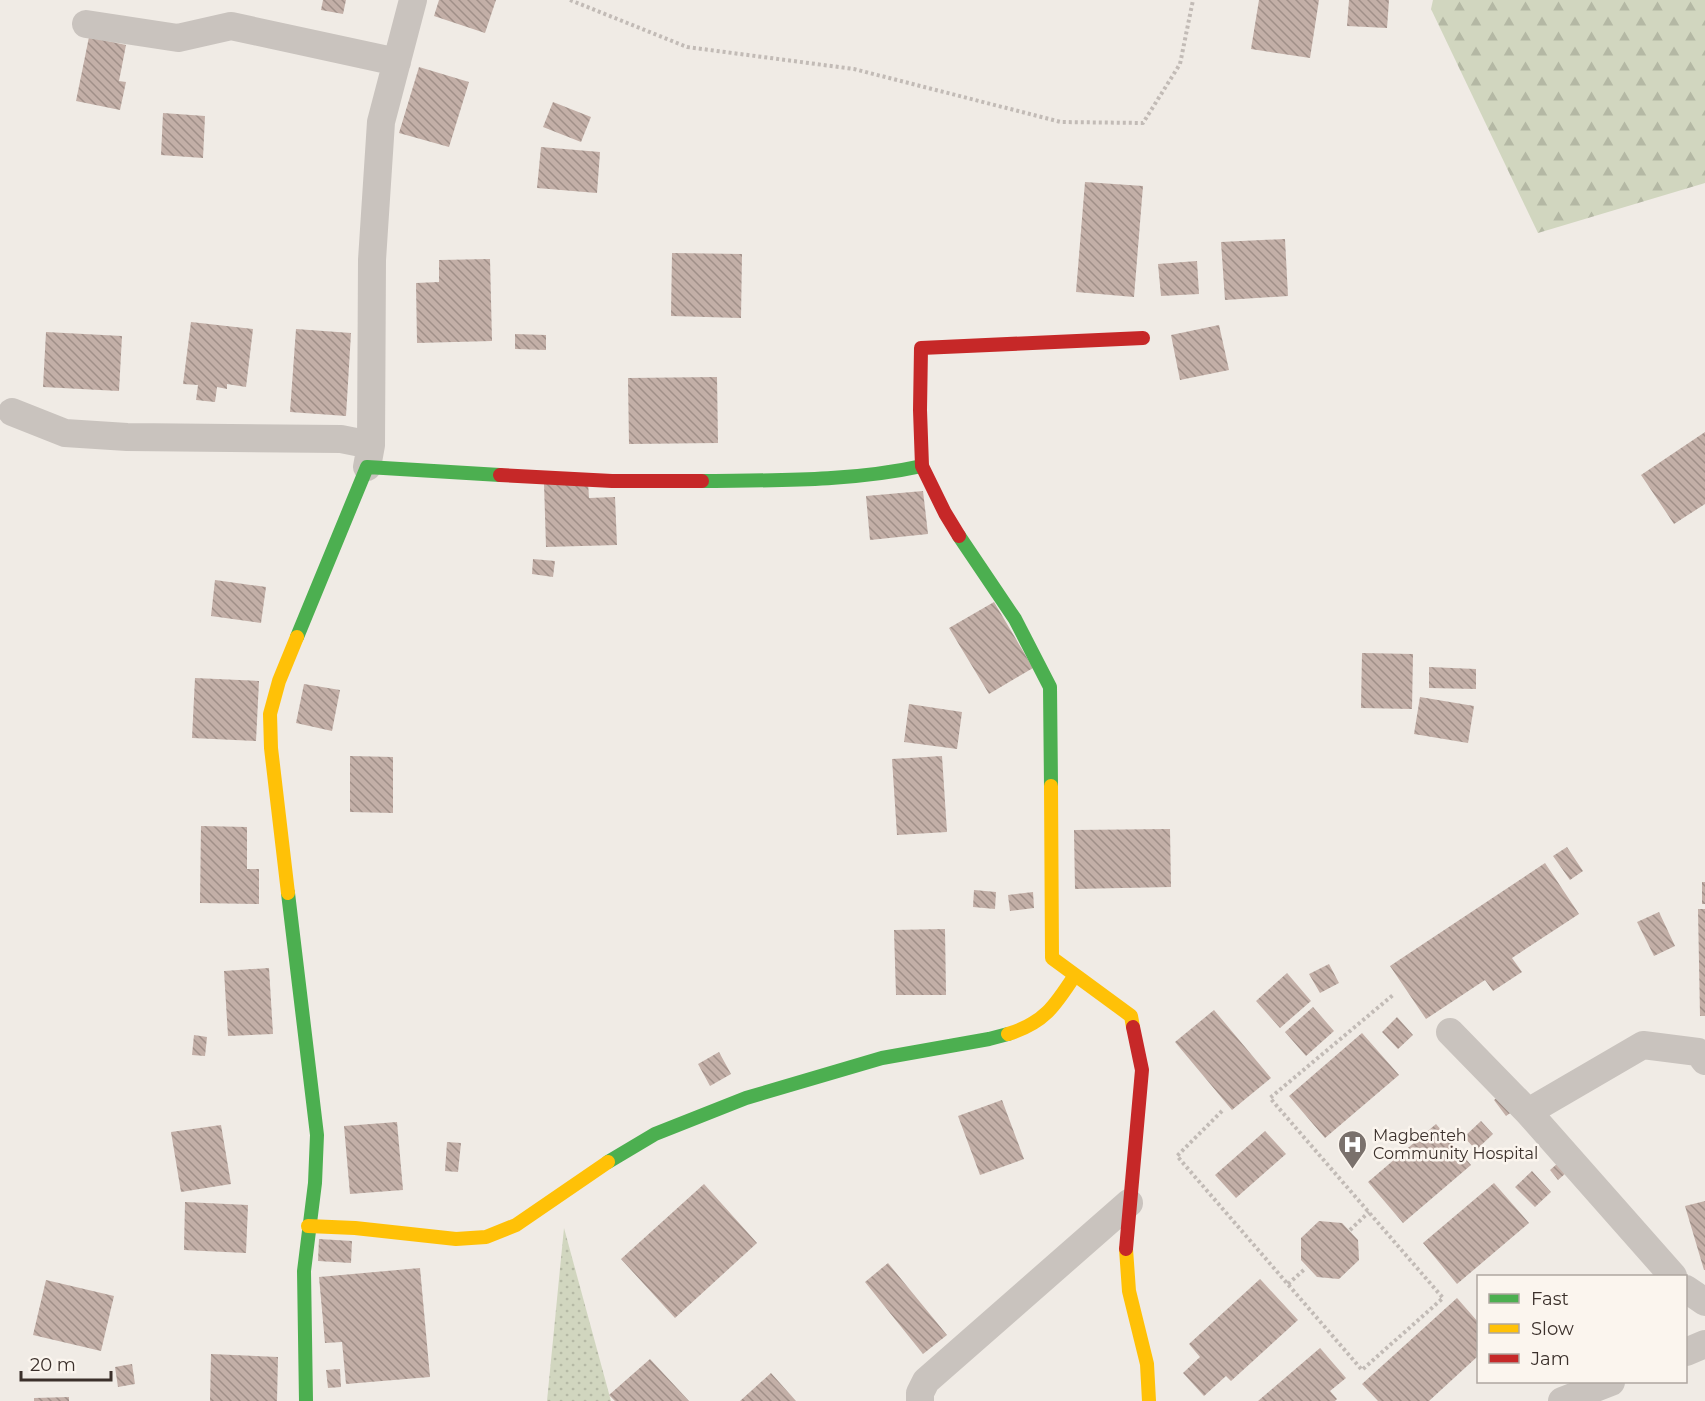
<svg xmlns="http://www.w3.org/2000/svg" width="1705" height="1401" font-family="Montserrat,sans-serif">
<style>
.grass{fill:url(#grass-dots)}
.forest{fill:url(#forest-firs)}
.building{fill:url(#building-back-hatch)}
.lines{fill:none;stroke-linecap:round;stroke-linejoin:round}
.path{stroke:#c2bbb6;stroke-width:4;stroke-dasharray:3 3;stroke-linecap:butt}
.street{stroke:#c9c3be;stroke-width:28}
.fast{stroke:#4caf50;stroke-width:14}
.slow{stroke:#ffc107;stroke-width:14}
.jam{stroke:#c62828;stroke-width:14}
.labels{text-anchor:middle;stroke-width:5;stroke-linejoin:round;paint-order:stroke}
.poi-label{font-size:16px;fill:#3b302b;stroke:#fbf5ee;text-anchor:start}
</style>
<defs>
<pattern id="grass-dots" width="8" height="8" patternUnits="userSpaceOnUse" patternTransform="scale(1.5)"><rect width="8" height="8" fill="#d1d6bf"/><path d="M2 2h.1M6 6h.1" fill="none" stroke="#b4b8a4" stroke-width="1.8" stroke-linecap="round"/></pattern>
<pattern id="forest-firs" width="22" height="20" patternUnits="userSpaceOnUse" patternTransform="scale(1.5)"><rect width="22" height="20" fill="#d1d6bf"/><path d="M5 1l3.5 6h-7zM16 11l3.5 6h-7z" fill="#b4b8a4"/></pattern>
<pattern id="building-back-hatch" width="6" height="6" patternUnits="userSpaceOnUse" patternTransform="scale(1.5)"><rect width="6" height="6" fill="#c3afa7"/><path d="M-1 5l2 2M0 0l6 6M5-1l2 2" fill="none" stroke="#a08f88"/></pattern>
</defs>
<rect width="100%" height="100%" fill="#f0ebe5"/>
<path class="grass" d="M 564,1228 L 611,1401 L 547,1401 Z"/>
<path class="forest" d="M 1433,0 L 1705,0 L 1705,183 L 1538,233 L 1431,9 Z"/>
<path class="building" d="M 323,0 L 346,0 L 343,14 L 321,10 Z
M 439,0 L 496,0 L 485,33 L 434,16 Z
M 1259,0 L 1319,0 L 1310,58 L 1251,49 Z
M 1349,0 L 1389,0 L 1387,28 L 1347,26 Z
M 89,37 L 126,45 L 119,81 L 126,82 L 120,110 L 76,101 Z
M 419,67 L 469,82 L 449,147 L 399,133 Z
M 553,102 L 591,117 L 581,142 L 543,127 Z
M 163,113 L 205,116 L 203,158 L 161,155 Z
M 541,147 L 600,152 L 597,193 L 537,188 Z
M 1085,182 L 1143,186 L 1134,297 L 1076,292 Z
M 1285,239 L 1288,296 L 1225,300 L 1221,242 Z
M 672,253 L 742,254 L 741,318 L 671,316 Z
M 490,259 L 492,341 L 417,343 L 416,283 L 439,282 L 439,260 Z
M 1197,261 L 1199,294 L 1161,296 L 1158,264 Z
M 191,322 L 253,329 L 246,387 L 227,384 L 227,389 L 217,387 L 215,402 L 196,400 L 198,385 L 183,384 Z
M 1219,325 L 1229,370 L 1180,380 L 1171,335 Z
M 296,329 L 351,333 L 346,416 L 290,412 Z
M 46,332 L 122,336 L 119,391 L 43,387 Z
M 515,334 L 546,335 L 546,350 L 515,349 Z
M 717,377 L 718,443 L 629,444 L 628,378 Z
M 1705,432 L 1705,504 L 1674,524 L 1641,475 Z
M 588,482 L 589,498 L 615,497 L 617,545 L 546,547 L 544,483 Z
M 923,491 L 928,534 L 870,540 L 866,496 Z
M 533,559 L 555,561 L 553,577 L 532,574 Z
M 215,580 L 266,587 L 261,623 L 211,616 Z
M 994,602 L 1033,668 L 989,694 L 949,628 Z
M 1362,653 L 1413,654 L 1412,709 L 1361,708 Z
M 1429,667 L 1476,669 L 1476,689 L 1429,688 Z
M 195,678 L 259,681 L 256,741 L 192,738 Z
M 304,684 L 340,690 L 332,731 L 296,723 Z
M 1420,697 L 1474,706 L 1468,743 L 1414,734 Z
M 909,704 L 962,712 L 957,749 L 904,742 Z
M 350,756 L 393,757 L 393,813 L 350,812 Z
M 942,756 L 947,832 L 897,835 L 892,759 Z
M 201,826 L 247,827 L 247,869 L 259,869 L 259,904 L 200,903 Z
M 1170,829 L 1171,887 L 1075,889 L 1074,830 Z
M 1567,847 L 1583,871 L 1570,880 L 1553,856 Z
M 1545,863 L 1579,914 L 1512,958 L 1522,972 L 1493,991 L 1485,980 L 1426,1019 L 1390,966 Z
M 1702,882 L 1705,882 L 1705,904 L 1702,904 Z
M 974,890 L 996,892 L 995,909 L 973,907 Z
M 1033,892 L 1034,908 L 1010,911 L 1008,895 Z
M 1698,909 L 1705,909 L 1705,1016 L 1700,1016 Z
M 1659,912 L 1675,946 L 1654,956 L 1637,922 Z
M 945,929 L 946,995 L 896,995 L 894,930 Z
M 1329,964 L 1339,983 L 1320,993 L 1309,974 Z
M 269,968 L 273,1034 L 228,1036 L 224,971 Z
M 1287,973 L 1311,1001 L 1280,1028 L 1256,1001 Z
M 1313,1007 L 1334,1031 L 1306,1056 L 1285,1032 Z
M 1214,1010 L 1271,1078 L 1232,1110 L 1175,1042 Z
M 1397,1017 L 1413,1035 L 1398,1049 L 1382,1032 Z
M 1362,1033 L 1399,1075 L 1325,1138 L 1289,1096 Z
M 194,1035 L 207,1037 L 205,1056 L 192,1055 Z
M 719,1052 L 731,1074 L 710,1086 L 698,1064 Z
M 1505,1092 L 1516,1109 L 1506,1116 L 1494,1100 Z
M 1002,1100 L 1024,1159 L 980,1175 L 958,1116 Z
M 1481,1121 L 1493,1134 L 1476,1150 L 1464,1137 Z
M 397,1122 L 403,1190 L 350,1194 L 344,1126 Z
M 1436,1124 L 1471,1165 L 1403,1223 L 1368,1182 Z
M 221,1125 L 231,1184 L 181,1192 L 171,1132 Z
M 1265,1131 L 1286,1154 L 1236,1198 L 1215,1175 Z
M 447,1142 L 461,1143 L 458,1172 L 445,1171 Z
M 1558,1163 L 1566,1173 L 1558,1180 L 1550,1170 Z
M 1532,1171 L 1551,1192 L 1535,1207 L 1515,1187 Z
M 1494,1183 L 1529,1223 L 1457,1284 L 1423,1243 Z
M 704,1184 L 757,1243 L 675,1318 L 621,1259 Z
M 1705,1201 L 1705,1270 L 1704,1270 L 1685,1206 Z
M 185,1202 L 248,1205 L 246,1253 L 184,1250 Z
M 1319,1221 L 1342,1223 L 1358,1240 L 1359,1260 L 1339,1279 L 1317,1277 L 1301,1260 L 1301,1238 Z
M 319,1239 L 352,1241 L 351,1263 L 318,1261 Z
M 888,1263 L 947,1335 L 923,1354 L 865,1282 Z
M 420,1268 L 430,1377 L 346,1384 L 342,1342 L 325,1343 L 319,1277 Z
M 1260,1279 L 1298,1320 L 1231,1381 L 1226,1376 L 1204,1396 L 1183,1373 L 1200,1357 L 1189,1344 Z
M 46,1280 L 114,1296 L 101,1351 L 33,1335 Z
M 1457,1298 L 1478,1322 L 1478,1356 L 1429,1401 L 1378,1401 L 1362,1384 Z
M 1320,1348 L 1346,1378 L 1330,1391 L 1337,1399 L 1335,1401 L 1258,1401 Z
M 211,1354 L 278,1357 L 277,1401 L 210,1401 Z
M 650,1359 L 689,1401 L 615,1401 L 609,1395 Z
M 132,1364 L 135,1384 L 118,1387 L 115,1367 Z
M 340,1369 L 341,1387 L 328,1388 L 326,1370 Z
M 771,1373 L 796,1401 L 740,1401 Z
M 69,1397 L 69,1401 L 34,1401 L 34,1398 Z"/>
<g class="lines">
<path class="path" d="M 570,0 L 687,47 L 854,69 L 1061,122 L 1143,123 L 1180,64 L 1193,0
M 1222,1111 L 1177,1156 L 1362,1370 L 1443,1298 L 1270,1098 L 1393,995
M 1350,1230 L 1369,1212
M 1288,1284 L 1306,1268"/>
<path class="street" d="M 86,24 L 178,38 L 231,26 L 397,62
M 12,412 L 65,433 L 127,437 L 341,439 L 371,445
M 367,467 L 371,445 L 372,260 L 381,122 L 413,0
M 1450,1032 L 1528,1112 L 1673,1276
M 1528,1112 L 1643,1045 L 1698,1052 L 1705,1061
M 1686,1289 L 1705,1302
M 1686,1352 L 1705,1344
M 920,1401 L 920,1393 L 926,1381 L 1129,1203
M 1562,1401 L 1611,1382"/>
<path class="fast" d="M 702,481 C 776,480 849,482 922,466
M 959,536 L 1015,619 L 1050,687 L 1051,786
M 297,637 L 367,467 L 500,475
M 288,893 L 317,1135 L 315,1183 L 304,1271 L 306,1401
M 608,1162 L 655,1134 L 746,1098 L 882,1058 L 989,1039 L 1008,1034"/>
<path class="slow" d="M 1051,786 L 1052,958 L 1131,1016 L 1133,1027
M 288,893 L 271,748 L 270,714 L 279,681 L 297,637
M 1008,1034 C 1044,1023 1055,1006 1075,975
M 308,1226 L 355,1228 L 456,1239 L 486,1237 L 516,1225 L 608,1162
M 1126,1249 L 1129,1291 L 1147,1364 L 1149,1401"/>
<path class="jam" d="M 500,475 L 612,481 L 702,481
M 959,536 L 945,513 L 922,466 L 920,410 L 921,348 L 1143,338
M 1126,1249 L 1142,1070 L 1133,1027"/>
</g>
<defs>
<symbol id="hospital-pin" viewBox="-11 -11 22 30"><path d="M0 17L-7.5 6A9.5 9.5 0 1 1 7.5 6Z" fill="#7a716c" stroke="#fbf5ee"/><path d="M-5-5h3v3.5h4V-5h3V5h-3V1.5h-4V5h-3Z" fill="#fff"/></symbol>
</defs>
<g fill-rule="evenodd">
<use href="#hospital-pin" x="1336" y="1128" width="33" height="45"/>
</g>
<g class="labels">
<g class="poi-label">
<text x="1373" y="1141">Magbenteh<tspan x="1373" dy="18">Community Hospital</tspan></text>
</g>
</g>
<rect x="1477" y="1275" width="210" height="108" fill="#fbf5ee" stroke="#aea6a0" stroke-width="1.5"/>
<rect x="1489" y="1294" width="30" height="9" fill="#4caf50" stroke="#aea6a0" stroke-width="1.5"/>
<text x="1531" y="1305" font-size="18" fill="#3b302b">Fast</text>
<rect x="1489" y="1324" width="30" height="9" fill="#ffc107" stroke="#aea6a0" stroke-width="1.5"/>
<text x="1531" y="1335" font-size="18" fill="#3b302b">Slow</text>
<rect x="1489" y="1354" width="30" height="9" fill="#c62828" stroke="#aea6a0" stroke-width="1.5"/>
<text x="1531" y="1365" font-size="18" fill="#3b302b">Jam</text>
<path d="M21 1371v9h90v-9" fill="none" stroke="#3b302b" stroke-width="3"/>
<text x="30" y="1371" font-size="18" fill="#3b302b" stroke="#fbf5ee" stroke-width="4.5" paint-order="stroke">20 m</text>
</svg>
